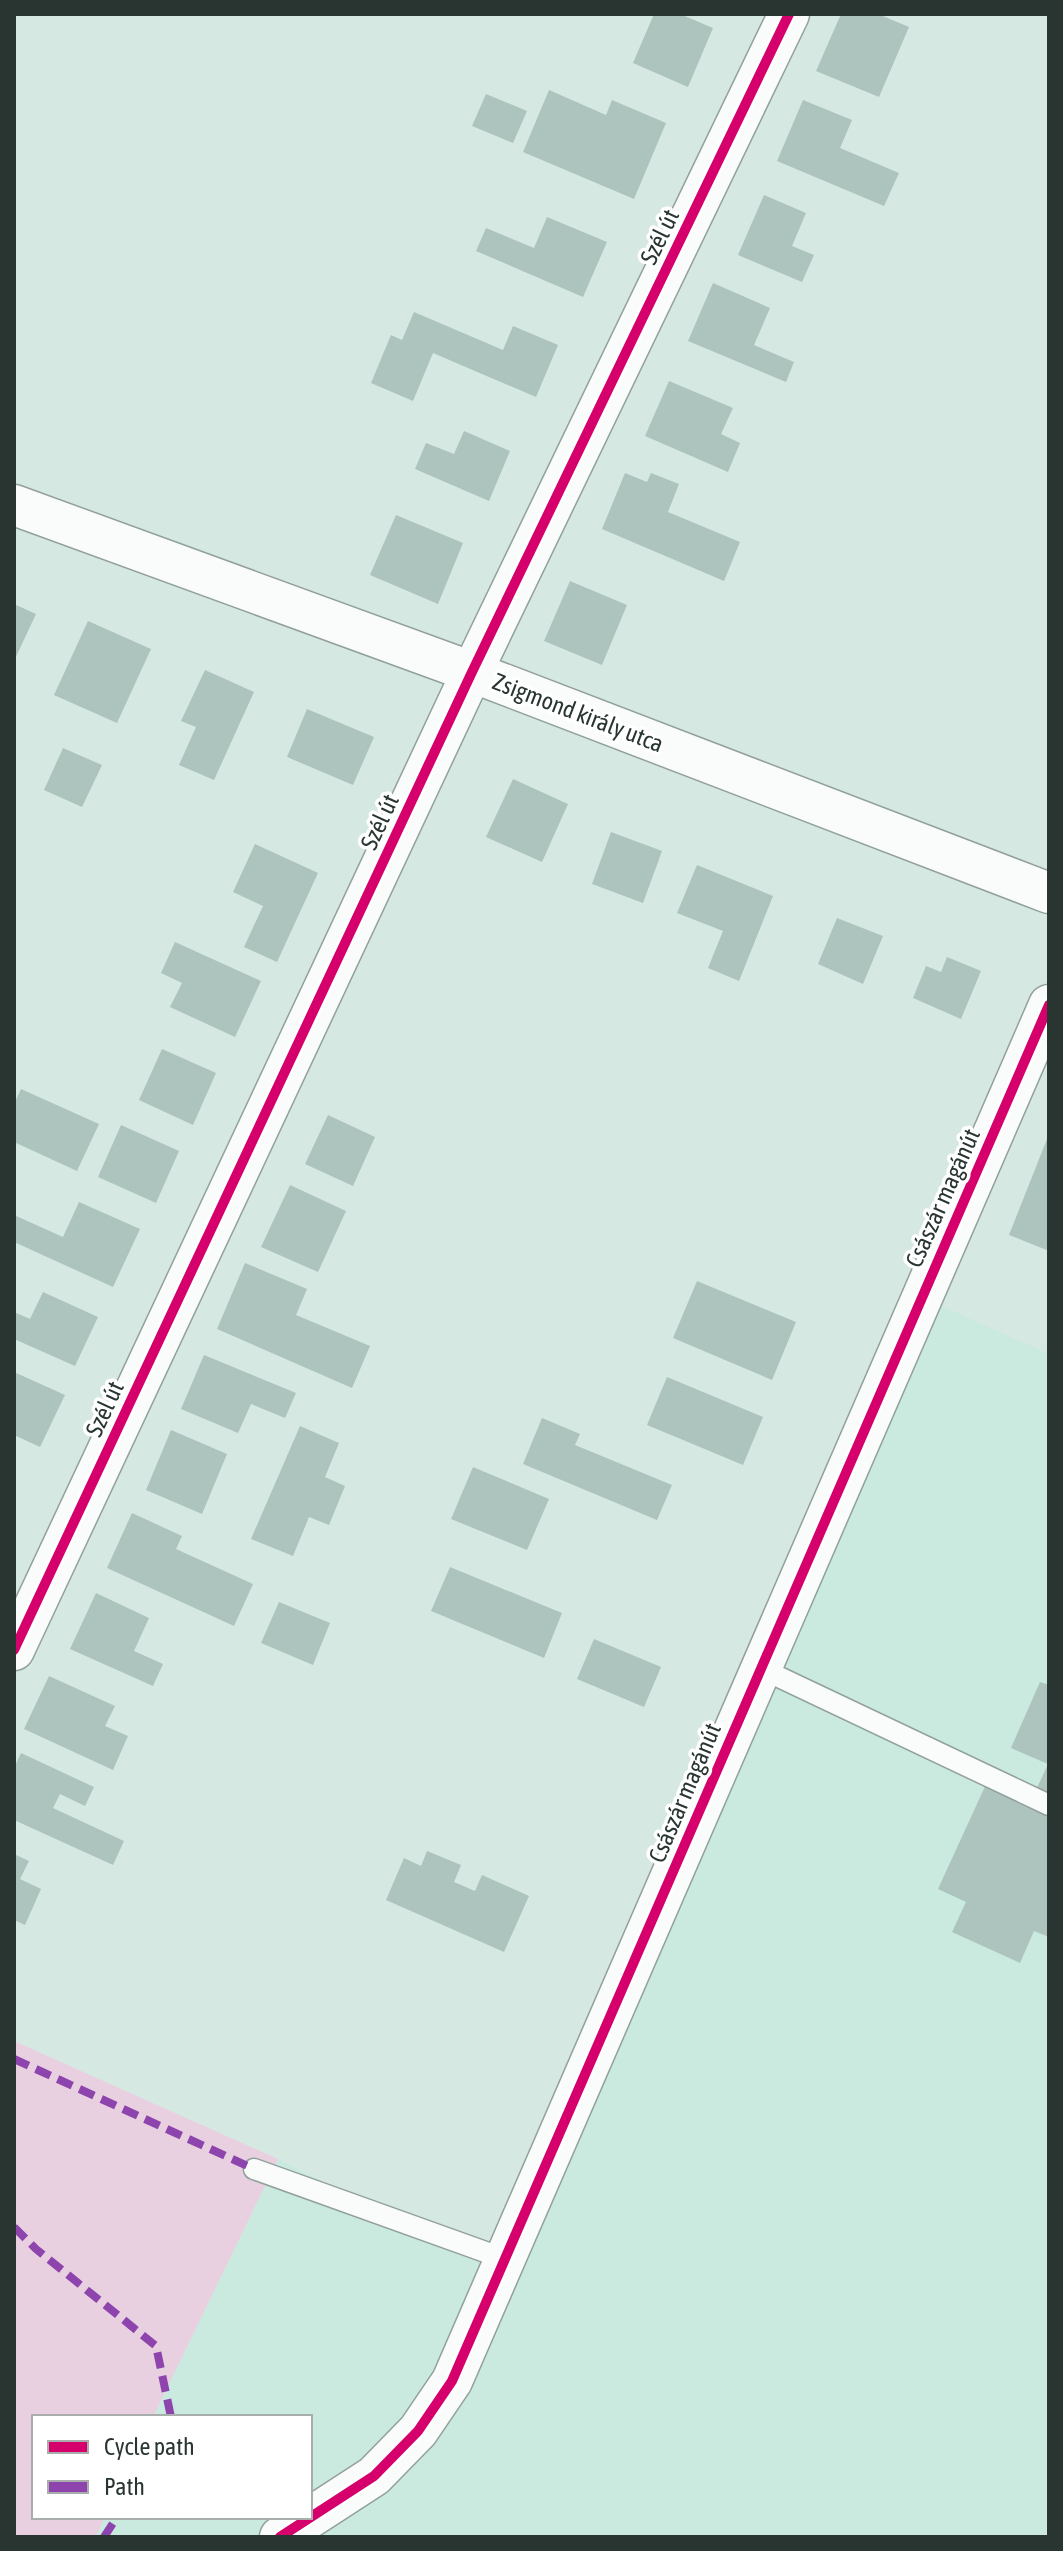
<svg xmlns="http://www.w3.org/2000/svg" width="1063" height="2551" font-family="'Asap Condensed',sans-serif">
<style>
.built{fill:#cae9df}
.green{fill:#e9d0e0}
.building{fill:#acc4bd}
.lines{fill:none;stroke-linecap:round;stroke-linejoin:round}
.service-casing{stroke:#92a09b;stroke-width:23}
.minor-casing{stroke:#92a09b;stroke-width:43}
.service{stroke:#f9fcfb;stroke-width:20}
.minor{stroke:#f9fcfb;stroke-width:40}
.quiet{stroke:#8e44ad;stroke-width:8;stroke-dasharray:16 8;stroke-linecap:butt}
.cycleway-casing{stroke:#fff;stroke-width:15}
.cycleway{stroke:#d6006c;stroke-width:10}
.labels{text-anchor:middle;stroke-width:7;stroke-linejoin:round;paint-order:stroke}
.street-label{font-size:24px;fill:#283531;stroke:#fff}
</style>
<rect width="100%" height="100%" fill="#d6e8e2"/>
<path class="built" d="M 939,1305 L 1049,1354 L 1049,2537 L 96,2537 L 105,2517 L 310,2517 L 310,2417 L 153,2417 L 278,2159 L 503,2274 Z"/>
<path class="green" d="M 14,2041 L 278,2159 L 153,2417 L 34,2417 L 34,2517 L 105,2517 L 96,2537 L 14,2537 Z"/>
<path class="building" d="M 654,14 L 680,14 L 713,28 L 688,87 L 633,63 Z
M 841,14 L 878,14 L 909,27 L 879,97 L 816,71 Z
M 549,90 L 606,115 L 612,100 L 666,123 L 634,199 L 523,152 Z
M 486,94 L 527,111 L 513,143 L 472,126 Z
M 803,100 L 852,120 L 840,148 L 899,173 L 884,206 L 777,161 Z
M 764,195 L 806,213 L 792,246 L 814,255 L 802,282 L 738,255 Z
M 547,217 L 607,242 L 583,297 L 476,251 L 486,228 L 534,248 Z
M 713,283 L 770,308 L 754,345 L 794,362 L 786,382 L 688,341 Z
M 414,312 L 503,350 L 513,326 L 558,345 L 536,397 L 433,353 L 413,401 L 371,383 L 391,335 L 402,340 Z
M 669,381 L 733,408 L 721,434 L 740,443 L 728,472 L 645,436 Z
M 464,431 L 510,451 L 489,501 L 415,469 L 426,443 L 454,454 Z
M 625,473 L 647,482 L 651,473 L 679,484 L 668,512 L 740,542 L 724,581 L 602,529 Z
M 396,515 L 463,543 L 438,604 L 370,575 Z
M 570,581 L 627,605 L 602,665 L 544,641 Z
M 14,604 L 36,614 L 14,661 Z
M 88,621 L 151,649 L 117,723 L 54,695 Z
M 205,670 L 254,692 L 214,780 L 179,765 L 196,727 L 181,721 Z
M 307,709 L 374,737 L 353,785 L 287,757 Z
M 63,748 L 102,765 L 82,807 L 44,790 Z
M 513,779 L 568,804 L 542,862 L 486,837 Z
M 611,832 L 662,851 L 643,903 L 592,884 Z
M 255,844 L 318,873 L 277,962 L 244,947 L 263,906 L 233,892 Z
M 697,865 L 773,896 L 739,981 L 708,968 L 723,931 L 677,913 Z
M 837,918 L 883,936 L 863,984 L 818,964 Z
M 175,942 L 261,981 L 235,1037 L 170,1007 L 182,983 L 161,973 Z
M 947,957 L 981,971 L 961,1019 L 913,998 L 926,966 L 941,972 Z
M 162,1049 L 216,1073 L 193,1125 L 139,1100 Z
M 21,1089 L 99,1124 L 77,1171 L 14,1142 L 14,1104 Z
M 328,1115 L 375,1137 L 353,1186 L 305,1164 Z
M 121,1125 L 179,1151 L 156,1203 L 98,1177 Z
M 1049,1134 L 1049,1251 L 1009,1235 Z
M 290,1185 L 346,1211 L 318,1272 L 261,1247 Z
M 79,1202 L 140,1229 L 113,1287 L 14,1242 L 14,1215 L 63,1237 Z
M 245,1263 L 307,1289 L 296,1315 L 370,1346 L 352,1388 L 217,1329 Z
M 697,1281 L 796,1322 L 772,1380 L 673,1338 Z
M 43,1292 L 98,1317 L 75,1366 L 14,1339 L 14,1312 L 30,1319 Z
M 204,1355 L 296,1393 L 285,1418 L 251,1404 L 238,1433 L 181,1409 Z
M 14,1372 L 65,1395 L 40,1447 L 14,1435 Z
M 667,1377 L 763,1417 L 743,1465 L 647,1425 Z
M 542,1418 L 580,1434 L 575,1445 L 672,1485 L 657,1520 L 523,1464 Z
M 300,1426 L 339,1443 L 325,1477 L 345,1486 L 329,1525 L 309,1517 L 293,1556 L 251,1539 Z
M 171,1430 L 227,1454 L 202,1514 L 146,1490 Z
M 473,1467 L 549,1499 L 527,1550 L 451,1519 Z
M 132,1513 L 182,1536 L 176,1549 L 253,1584 L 234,1626 L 107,1568 Z
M 450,1567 L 562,1613 L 544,1658 L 431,1611 Z
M 96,1593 L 149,1618 L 134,1651 L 163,1664 L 153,1686 L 70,1649 Z
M 279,1602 L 330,1623 L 313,1665 L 261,1643 Z
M 594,1639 L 661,1667 L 644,1707 L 577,1679 Z
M 49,1676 L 115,1706 L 105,1726 L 128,1736 L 113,1770 L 24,1729 Z
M 1040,1682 L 1049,1685 L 1049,1937 L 1034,1931 L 1020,1963 L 952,1932 L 966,1902 L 938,1889 L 987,1782 L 1031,1801 L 1048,1764 L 1011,1748 Z
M 21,1753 L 94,1787 L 85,1806 L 60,1794 L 53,1808 L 124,1841 L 113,1865 L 14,1820 L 14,1768 Z
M 427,1851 L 461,1865 L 454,1882 L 475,1891 L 482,1875 L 529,1896 L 504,1952 L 386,1900 L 404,1858 L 421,1866 Z
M 14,1854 L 29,1861 L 20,1879 L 41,1889 L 25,1925 L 14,1920 Z"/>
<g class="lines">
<defs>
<path id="service" d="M 760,1668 L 1049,1805
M 254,2169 L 505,2259"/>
<path id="minor" d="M 14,505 L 472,672 L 1049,893
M 14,1650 L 472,672 L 789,14
M 280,2537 L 374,2476 L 418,2431 L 452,2381 L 1049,1005"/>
</defs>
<use href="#service" class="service-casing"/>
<use href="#minor" class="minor-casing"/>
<use href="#service" class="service"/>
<use href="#minor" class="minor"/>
<path class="quiet" d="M 14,2059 L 254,2169
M 14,2227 L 36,2249 L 156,2346 L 171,2417
M 104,2537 L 117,2517"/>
<defs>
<path id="cycleway" d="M 14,1650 L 472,672 L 789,14
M 280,2537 L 374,2476 L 418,2431 L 452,2381 L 1049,1005"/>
</defs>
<use href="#cycleway" class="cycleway-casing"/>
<use href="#cycleway" class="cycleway"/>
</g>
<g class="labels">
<g class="street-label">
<text transform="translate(660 237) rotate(-64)" y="8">Szél út</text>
<text transform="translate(578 713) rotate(21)" y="8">Zsigmond király utca</text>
<text transform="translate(380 822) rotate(-65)" y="8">Szél út</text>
<text transform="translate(943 1198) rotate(-66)" y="8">Császár magánút</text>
<text transform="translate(105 1409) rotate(-65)" y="8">Szél út</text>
<text transform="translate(685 1793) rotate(-67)" y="8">Császár magánút</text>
</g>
</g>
<rect width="1063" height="2551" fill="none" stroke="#283531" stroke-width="32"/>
<rect x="32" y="2415" width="280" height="104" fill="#ffffff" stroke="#a9aead" stroke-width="2"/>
<rect x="48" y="2441" width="40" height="12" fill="#d6006c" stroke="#a9aead" stroke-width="2"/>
<text x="104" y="2455" font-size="24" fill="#283531">Cycle path</text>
<rect x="48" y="2481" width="40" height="12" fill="#8e44ad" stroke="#a9aead" stroke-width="2"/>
<text x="104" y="2495" font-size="24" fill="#283531">Path</text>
</svg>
